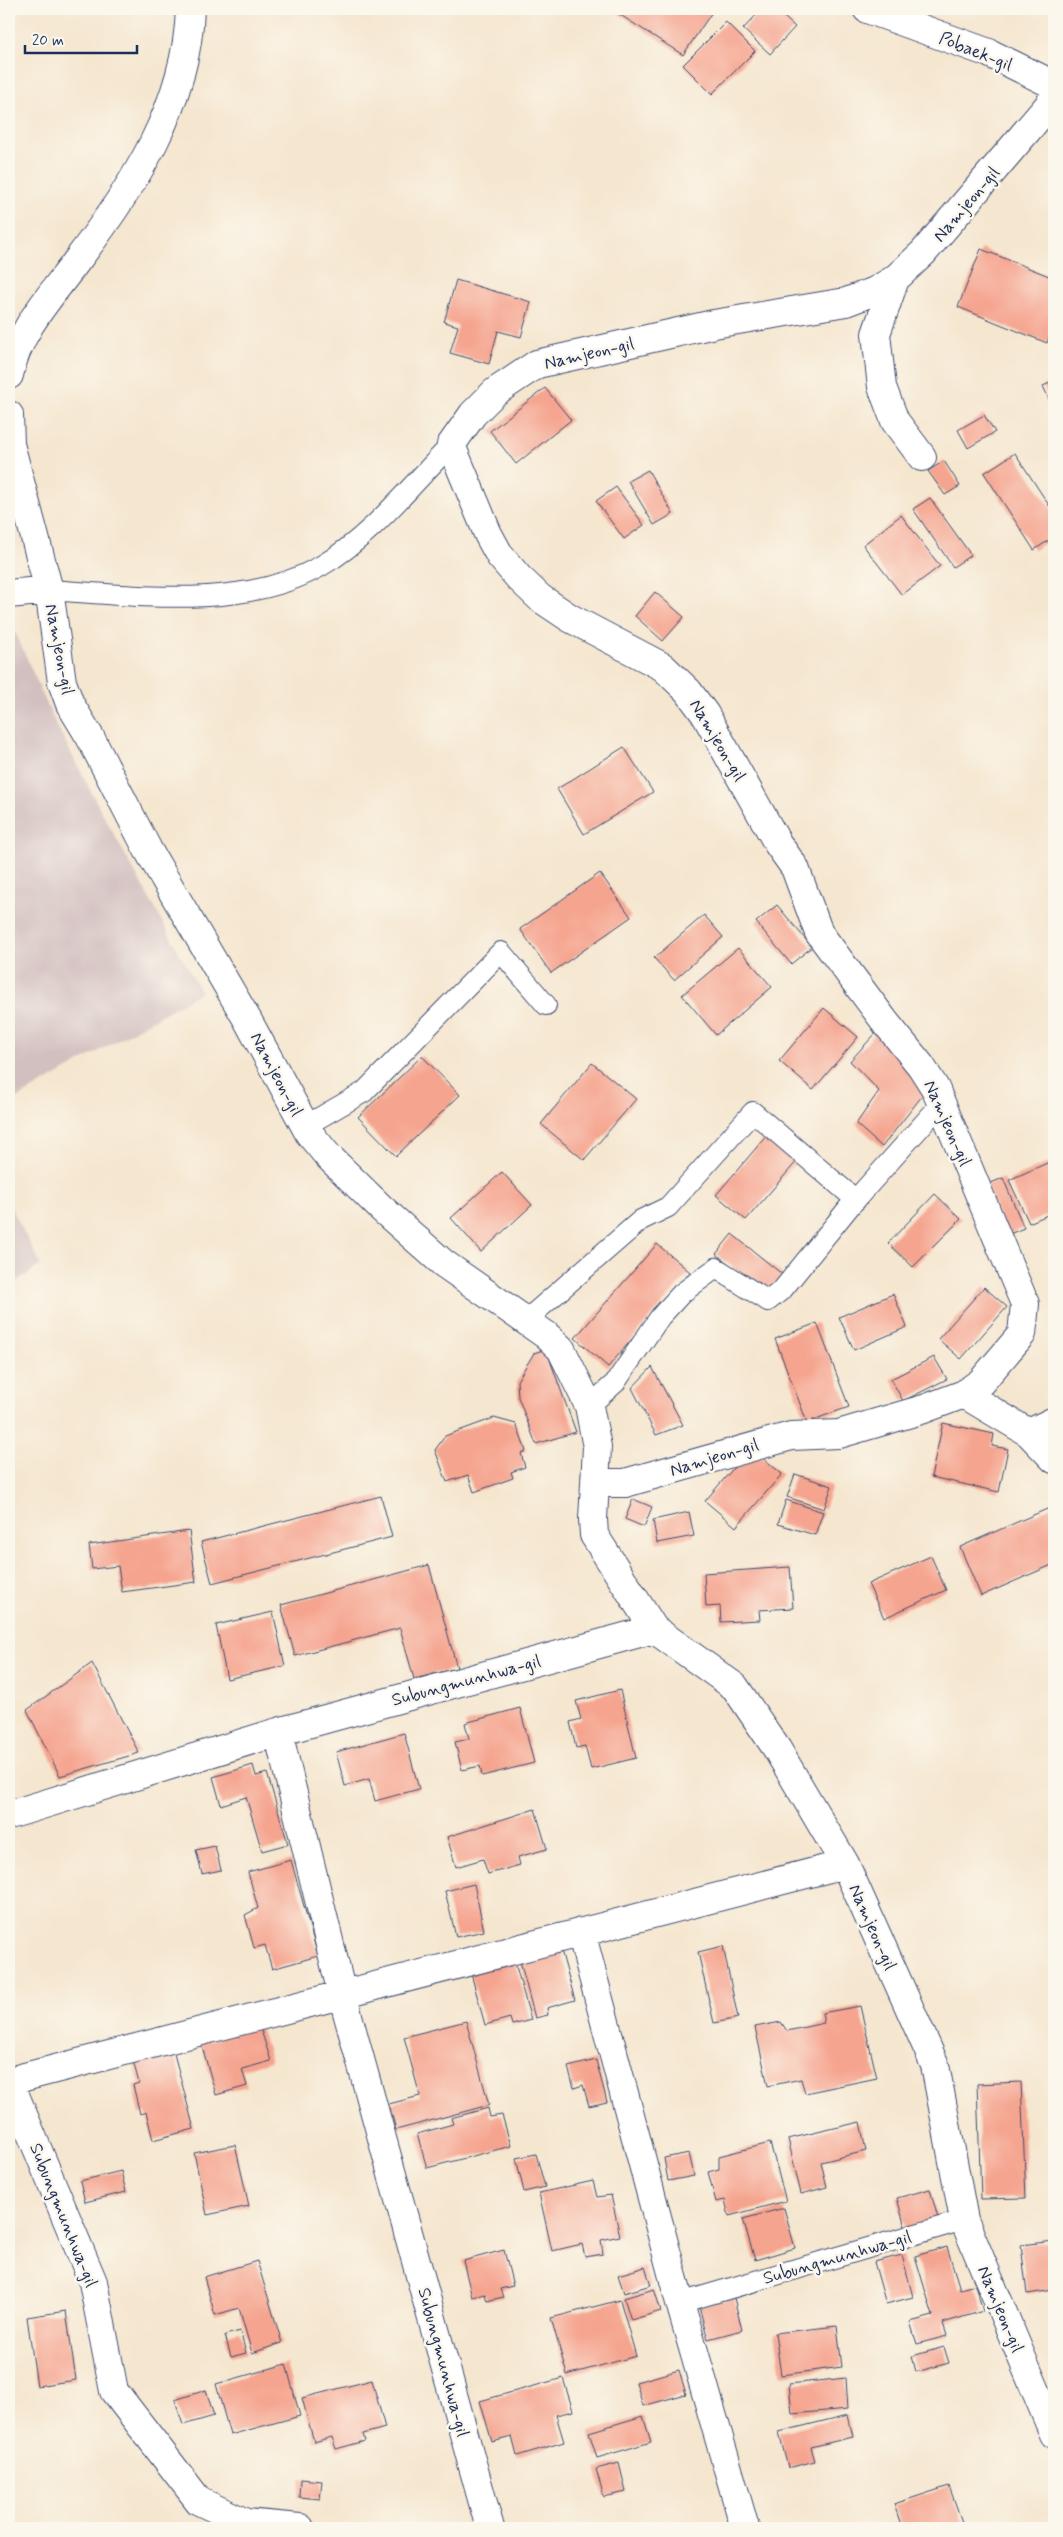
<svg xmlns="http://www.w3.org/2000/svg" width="1063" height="2537" font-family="Mynerve,sans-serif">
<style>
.industrial{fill:#d2bfbf}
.building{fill:#f5a48f}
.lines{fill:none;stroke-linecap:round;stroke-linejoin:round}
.service-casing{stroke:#3c4a6f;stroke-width:22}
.minor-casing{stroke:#3c4a6f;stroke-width:30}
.service{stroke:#fff;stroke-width:20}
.minor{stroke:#fff;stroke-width:28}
.labels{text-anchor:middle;stroke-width:5;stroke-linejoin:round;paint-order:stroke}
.street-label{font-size:18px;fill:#1b2f5e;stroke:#fbf7ec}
</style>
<rect width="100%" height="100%" fill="#fbf7ec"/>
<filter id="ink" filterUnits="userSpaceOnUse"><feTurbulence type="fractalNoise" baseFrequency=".02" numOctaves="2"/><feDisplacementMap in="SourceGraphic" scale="10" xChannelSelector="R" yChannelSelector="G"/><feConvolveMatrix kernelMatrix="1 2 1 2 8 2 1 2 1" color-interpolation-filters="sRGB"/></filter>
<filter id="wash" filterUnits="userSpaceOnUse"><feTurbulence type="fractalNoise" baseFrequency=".0096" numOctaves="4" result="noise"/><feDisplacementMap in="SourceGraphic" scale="20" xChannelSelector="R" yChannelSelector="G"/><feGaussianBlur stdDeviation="1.12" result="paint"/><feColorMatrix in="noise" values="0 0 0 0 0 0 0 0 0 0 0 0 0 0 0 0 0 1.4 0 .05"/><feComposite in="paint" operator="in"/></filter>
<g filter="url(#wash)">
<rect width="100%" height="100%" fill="#f5e6cf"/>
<path class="industrial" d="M 9,626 L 13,627 L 52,716 L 100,809 L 201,992 L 9,1103 Z
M 9,1204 L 41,1265 L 9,1286 Z"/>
<g id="blocks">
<path class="building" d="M 611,9 L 714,9 L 683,55 Z
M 762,9 L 775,9 L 795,27 L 770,54 L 743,29 Z
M 726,22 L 755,51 L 712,94 L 683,65 Z
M 981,249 L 1054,278 L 1054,326 L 1047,343 L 958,307 Z
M 456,280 L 531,302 L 521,337 L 498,331 L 489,364 L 450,353 L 458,326 L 444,322 Z
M 1054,381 L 1054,410 L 1043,386 Z
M 545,388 L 571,420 L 516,464 L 490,431 Z
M 984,415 L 995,432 L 968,448 L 958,430 Z
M 1054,437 L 1054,450 L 1049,439 Z
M 1015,453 L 1054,513 L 1054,537 L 1034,550 L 984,473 Z
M 944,461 L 960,486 L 945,495 L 928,471 Z
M 648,470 L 673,514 L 654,525 L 628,481 Z
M 616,487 L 644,525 L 624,539 L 596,501 Z
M 930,498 L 971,555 L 953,567 L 913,509 Z
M 901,515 L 940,566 L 902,595 L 863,545 Z
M 655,592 L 684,617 L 663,641 L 635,616 Z
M 624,747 L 653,792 L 584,834 L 557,789 Z
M 600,873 L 631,917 L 551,973 L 520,929 Z
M 777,905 L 812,947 L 791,964 L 756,922 Z
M 704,915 L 723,937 L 674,980 L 654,958 Z
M 738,948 L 772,987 L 716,1035 L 682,995 Z
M 824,1008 L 858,1037 L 813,1090 L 779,1061 Z
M 876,1033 L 926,1091 L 882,1147 L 856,1124 L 879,1091 L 850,1061 Z
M 422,1056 L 460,1095 L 396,1156 L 358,1117 Z
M 592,1063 L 636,1099 L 584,1160 L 541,1124 Z
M 768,1134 L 798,1160 L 746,1220 L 716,1195 Z
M 1054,1160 L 1054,1212 L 1029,1223 L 1009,1180 Z
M 502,1172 L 532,1205 L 481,1252 L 451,1218 Z
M 1003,1178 L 1024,1228 L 1007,1235 L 986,1185 Z
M 935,1194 L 961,1219 L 913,1267 L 888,1243 Z
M 732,1234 L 782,1274 L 767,1294 L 716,1254 Z
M 657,1244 L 690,1272 L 608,1367 L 575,1338 Z
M 984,1287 L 1007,1307 L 961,1359 L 938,1339 Z
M 893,1294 L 907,1327 L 854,1350 L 839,1317 Z
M 817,1323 L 849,1407 L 807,1422 L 775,1339 Z
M 546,1349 L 576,1432 L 536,1444 L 518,1397 L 517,1381 L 534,1353 Z
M 934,1357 L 947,1379 L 903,1401 L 891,1379 Z
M 652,1367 L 683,1425 L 656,1435 L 632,1388 Z
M 494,1418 L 516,1424 L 526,1451 L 521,1453 L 525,1467 L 511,1472 L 513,1478 L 474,1492 L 468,1475 L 447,1482 L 435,1450 L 445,1436 Z
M 943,1423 L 994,1434 L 992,1446 L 1008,1449 L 999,1492 L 931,1477 Z
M 758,1454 L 782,1474 L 736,1527 L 705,1501 L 744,1456 Z
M 795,1474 L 832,1486 L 824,1509 L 787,1497 Z
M 381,1496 L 392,1537 L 212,1583 L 201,1542 Z
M 633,1499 L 652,1507 L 644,1527 L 625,1519 Z
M 786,1500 L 823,1512 L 815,1535 L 778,1524 Z
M 1054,1506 L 1054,1564 L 981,1596 L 960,1547 Z
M 689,1512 L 694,1536 L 657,1543 L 653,1520 Z
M 189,1531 L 196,1582 L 122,1592 L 118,1566 L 92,1569 L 89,1545 Z
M 931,1556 L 946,1590 L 884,1618 L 868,1584 Z
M 429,1565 L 457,1668 L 414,1679 L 400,1628 L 295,1656 L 281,1605 Z
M 790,1567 L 793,1608 L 759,1610 L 760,1620 L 721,1622 L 720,1606 L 706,1607 L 704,1573 Z
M 273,1612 L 285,1666 L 227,1679 L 216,1625 Z
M 92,1663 L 139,1753 L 60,1776 L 27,1710 Z
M 620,1690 L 636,1758 L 591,1769 L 585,1746 L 576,1748 L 570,1722 L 581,1719 L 576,1701 Z
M 520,1708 L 534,1763 L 482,1776 L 480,1766 L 462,1770 L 455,1742 L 469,1739 L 465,1723 Z
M 404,1733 L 419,1789 L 375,1801 L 369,1779 L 345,1786 L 336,1752 Z
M 253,1765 L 256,1776 L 267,1773 L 288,1844 L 262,1851 L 246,1797 L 221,1805 L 213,1777 Z
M 535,1809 L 547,1849 L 518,1857 L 520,1865 L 488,1874 L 483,1859 L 456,1867 L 447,1837 Z
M 215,1846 L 221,1870 L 202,1874 L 196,1850 Z
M 291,1860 L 318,1956 L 272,1969 L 265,1945 L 254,1948 L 245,1915 L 258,1908 L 248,1872 Z
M 474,1884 L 484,1931 L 456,1937 L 445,1891 Z
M 723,1946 L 738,2018 L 714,2023 L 698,1952 Z
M 560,1947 L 575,2000 L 547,2008 L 548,2015 L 535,2018 L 519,1957 Z
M 514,1959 L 531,2020 L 512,2025 L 510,2018 L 485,2025 L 470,1970 Z
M 860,2006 L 877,2078 L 805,2093 L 801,2079 L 768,2086 L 755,2027 L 781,2022 L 787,2031 L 824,2023 L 822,2013 Z
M 466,2021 L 489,2105 L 396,2130 L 389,2104 L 420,2096 L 404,2037 Z
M 260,2027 L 271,2061 L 242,2069 L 247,2086 L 216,2095 L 201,2043 Z
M 172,2046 L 194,2129 L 153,2140 L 146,2112 L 140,2114 L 133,2085 L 139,2083 L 132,2057 Z
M 596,2060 L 607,2102 L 589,2106 L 583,2085 L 574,2088 L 568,2067 Z
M 1021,2082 L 1026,2198 L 981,2199 L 977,2084 Z
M 488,2108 L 490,2117 L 502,2115 L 511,2146 L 427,2168 L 417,2134 L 453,2124 L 451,2118 Z
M 860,2122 L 866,2151 L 821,2162 L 827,2187 L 801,2194 L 788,2139 Z
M 770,2143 L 786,2201 L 729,2216 L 725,2200 L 716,2202 L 708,2172 L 719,2169 L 719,2156 Z
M 235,2145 L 249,2206 L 207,2215 L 194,2153 Z
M 689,2153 L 694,2176 L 668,2181 L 664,2158 Z
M 536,2154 L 545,2187 L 524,2192 L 516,2158 Z
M 121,2171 L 126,2192 L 85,2202 L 80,2181 Z
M 593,2181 L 597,2197 L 611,2195 L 620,2236 L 601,2240 L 603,2254 L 585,2257 L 582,2244 L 552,2251 L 539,2193 Z
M 930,2189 L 939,2222 L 906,2231 L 897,2198 Z
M 784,2208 L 795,2248 L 755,2260 L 743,2219 Z
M 1054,2241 L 1054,2290 L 1027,2294 L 1021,2245 Z
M 947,2247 L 960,2289 L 975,2285 L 983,2311 L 943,2323 L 947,2336 L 917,2344 L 910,2322 L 933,2316 L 915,2256 Z
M 504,2250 L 513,2286 L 500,2289 L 503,2297 L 487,2301 L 485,2294 L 472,2297 L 463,2261 Z
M 902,2255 L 913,2297 L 886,2304 L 874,2262 Z
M 257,2261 L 282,2343 L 252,2353 L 239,2308 L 215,2315 L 204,2277 Z
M 645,2267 L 651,2285 L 624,2293 L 618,2275 Z
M 654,2289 L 661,2311 L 631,2320 L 624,2298 Z
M 734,2298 L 742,2330 L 708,2339 L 699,2307 Z
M 620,2300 L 636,2356 L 567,2375 L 551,2318 Z
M 66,2311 L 76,2380 L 37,2386 L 27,2317 Z
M 837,2326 L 842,2367 L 781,2375 L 775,2333 Z
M 240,2331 L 246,2353 L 231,2357 L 225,2335 Z
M 944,2347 L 949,2363 L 916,2372 L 912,2356 Z
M 286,2364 L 300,2416 L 230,2435 L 216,2384 Z
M 679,2370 L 686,2394 L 643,2406 L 636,2382 Z
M 563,2378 L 573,2411 L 556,2415 L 564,2442 L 517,2456 L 512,2437 L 492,2442 L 480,2401 Z
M 846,2378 L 848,2409 L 792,2414 L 789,2384 Z
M 372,2380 L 385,2428 L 363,2434 L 365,2441 L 336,2449 L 332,2437 L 314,2442 L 302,2398 Z
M 206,2390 L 214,2416 L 183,2425 L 175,2400 Z
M 848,2415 L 853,2437 L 811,2447 L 815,2461 L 788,2468 L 779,2432 Z
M 643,2416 L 651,2442 L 597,2458 L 589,2432 Z
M 619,2463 L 626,2492 L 604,2497 L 596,2469 Z
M 300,2479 L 322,2481 L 320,2499 L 299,2497 Z
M 949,2486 L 962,2522 L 944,2528 L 902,2528 L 894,2504 Z"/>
</g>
</g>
<g filter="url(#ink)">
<use href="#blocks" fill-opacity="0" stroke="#3c4a6f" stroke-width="1"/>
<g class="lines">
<defs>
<path id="service" d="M 49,590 C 134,595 243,611 321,566 C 371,537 410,486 451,445
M 305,1126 L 364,1092 L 501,952 L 546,1005
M 525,1321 L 641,1220 L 668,1207 L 753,1112 L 856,1200
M 589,1406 L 615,1383 L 660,1317 L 682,1293 L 716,1268 L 768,1301 L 783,1289 L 850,1206 L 941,1104
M 680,2303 L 964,2220"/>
<path id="minor" d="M 867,9 L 989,53 L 1054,85
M 895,279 L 876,334 L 882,387 L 895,421 L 922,457
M 9,375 C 18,331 50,297 76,262 C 133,187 187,105 190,9
M 9,415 L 10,444 L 49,590 L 62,682 L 70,704 L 90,737 L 148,850 L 247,1019 L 309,1133 L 328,1156 L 381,1208 L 443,1263 L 546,1335 L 561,1349 L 589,1406 L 597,1447 L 593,1519 L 594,1535 L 654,1629 L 735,1687 L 777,1749 L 845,1864 L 935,2065 L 964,2220 L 1054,2434
M 9,594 L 49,590
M 964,1394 L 1029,1433 L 1054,1459
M 1029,1433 L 1054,1421
M 596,1483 L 625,1483 L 791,1436 L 839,1434 L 924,1409 L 964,1394 L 981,1382 L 1022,1334 L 1025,1304 L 935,1088 L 921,1066 L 886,1023 L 819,933 L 795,868 L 778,844 L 705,714 L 688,691 L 663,667 L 570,618 L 540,598 L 519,578 L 500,556 L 488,534 L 451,445 L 473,414 L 495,392 L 537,364 L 714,324 L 846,302 L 875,291 L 895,279 L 923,253 L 1054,99
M 278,1732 L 342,1994 L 490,2528
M 9,1815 L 278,1732 L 654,1629
M 581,1932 L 680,2303 L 745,2528
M 300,2528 L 246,2523 L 199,2501 L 114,2391 L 93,2282 L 9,2081 L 845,1864"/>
</defs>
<use href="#service" class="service-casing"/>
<use href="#minor" class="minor-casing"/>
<use href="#service" class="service"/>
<use href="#minor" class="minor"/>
</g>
</g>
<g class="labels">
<g class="street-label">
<text transform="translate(976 51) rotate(22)" y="6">Pobaek-gil</text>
<text transform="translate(966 204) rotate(-50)" y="6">Namjeon-gil</text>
<text transform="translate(589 353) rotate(-13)" y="6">Namjeon-gil</text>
<text transform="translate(60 649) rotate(79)" y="6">Namjeon-gil</text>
<text transform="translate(718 740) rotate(59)" y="6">Namjeon-gil</text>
<text transform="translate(277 1074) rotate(62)" y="6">Namjeon-gil</text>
<text transform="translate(948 1123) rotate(66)" y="6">Namjeon-gil</text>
<text transform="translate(714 1457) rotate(-17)" y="6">Namjeon-gil</text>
<text transform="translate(466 1680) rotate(-15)" y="6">Subungmunhwa-gil</text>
<text transform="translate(873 1927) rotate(66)" y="6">Namjeon-gil</text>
<text transform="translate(64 2215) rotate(68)" y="6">Subungmunhwa-gil</text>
<text transform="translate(837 2257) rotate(-16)" y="6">Subungmunhwa-gil</text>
<text transform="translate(1001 2309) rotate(67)" y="6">Namjeon-gil</text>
<text transform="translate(444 2362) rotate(75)" y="6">Subungmunhwa-gil</text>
</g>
</g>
<rect width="1063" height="2537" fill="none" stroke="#fbf7ec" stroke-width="30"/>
<path d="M25 45v8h112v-8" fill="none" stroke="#1b2f5e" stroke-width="2.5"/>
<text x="32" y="45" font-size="15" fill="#1b2f5e" stroke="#fbf7ec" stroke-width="4" paint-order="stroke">20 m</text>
</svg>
